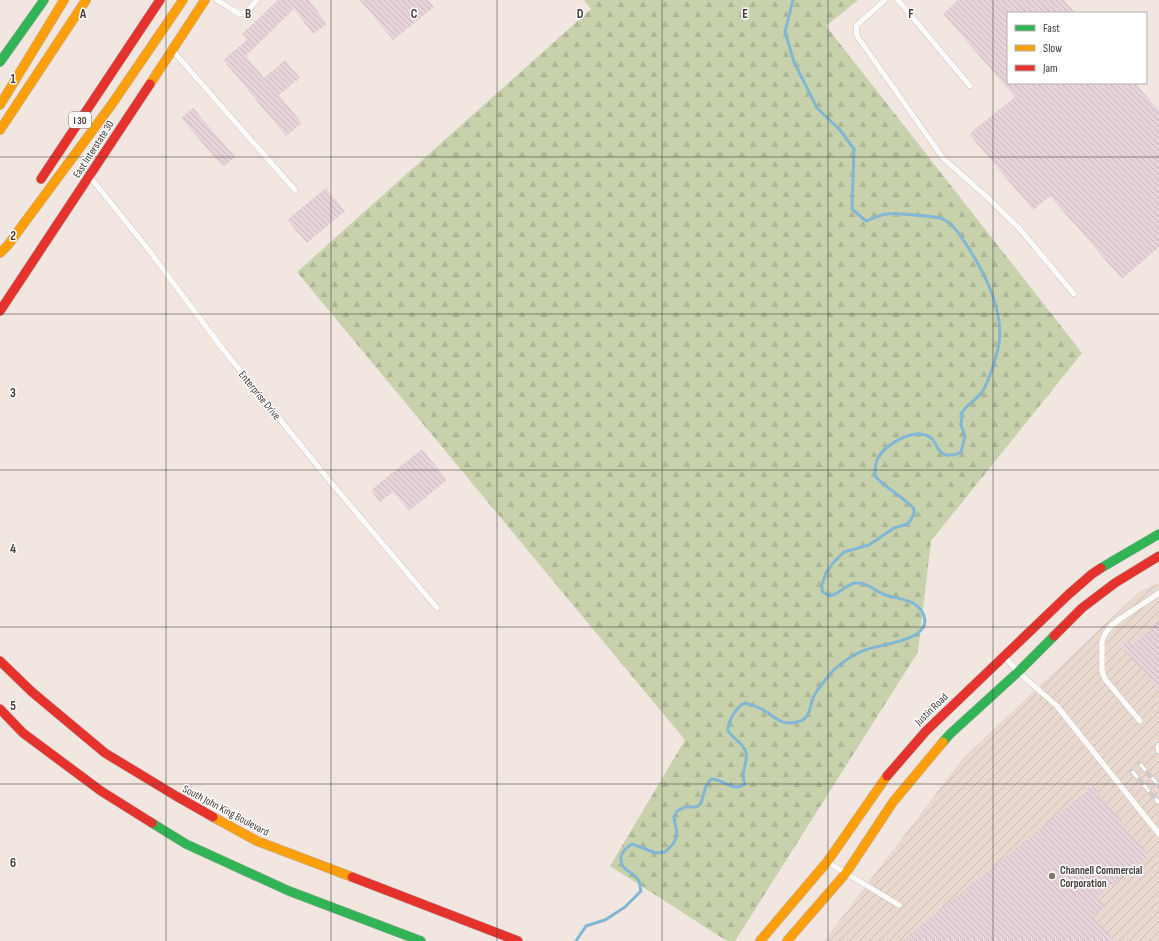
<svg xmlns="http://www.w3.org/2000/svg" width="1159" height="941" font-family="'Sofia Sans Condensed',sans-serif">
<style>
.industrial{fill:url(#industrial-furrows)}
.forest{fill:url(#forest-firs)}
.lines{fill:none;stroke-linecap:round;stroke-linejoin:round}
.stream{stroke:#81b7d4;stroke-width:3}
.building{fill:url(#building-back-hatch)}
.lane-casing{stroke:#b6aea9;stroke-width:6}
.fast-casing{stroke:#b6aea9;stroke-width:10}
.slow-casing{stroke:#b6aea9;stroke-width:10}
.jam-casing{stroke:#b6aea9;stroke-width:10}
.lane{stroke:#fdfbfa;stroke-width:5.5}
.fast{stroke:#30b455;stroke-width:9}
.slow{stroke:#ff9f0a;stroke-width:9}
.jam{stroke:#e5322d;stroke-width:9}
.rail-casing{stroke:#cfccca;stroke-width:4.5}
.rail{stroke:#fff;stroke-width:3;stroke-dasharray:9;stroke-linecap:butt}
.grid{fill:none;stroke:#423b37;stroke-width:1;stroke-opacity:0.55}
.poi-dot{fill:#7f7772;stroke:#fff;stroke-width:1.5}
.labels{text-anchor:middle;stroke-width:3;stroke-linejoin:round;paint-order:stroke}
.shield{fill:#fff;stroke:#7b7673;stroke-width:1}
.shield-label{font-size:10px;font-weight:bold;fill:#423b37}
.street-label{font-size:11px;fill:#423b37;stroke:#fff}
.poi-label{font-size:11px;font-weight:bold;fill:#423b37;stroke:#fff;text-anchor:start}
.grid-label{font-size:13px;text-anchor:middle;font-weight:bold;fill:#423b37;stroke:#fff;stroke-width:3;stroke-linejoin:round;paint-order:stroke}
</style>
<defs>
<pattern id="industrial-furrows" width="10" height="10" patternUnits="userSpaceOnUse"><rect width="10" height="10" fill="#e9d8cf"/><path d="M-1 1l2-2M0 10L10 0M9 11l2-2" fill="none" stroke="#c9bab2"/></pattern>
<pattern id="forest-firs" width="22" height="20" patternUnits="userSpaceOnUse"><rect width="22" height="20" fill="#c7d2ad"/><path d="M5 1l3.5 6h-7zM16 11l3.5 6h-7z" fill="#acb595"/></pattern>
<pattern id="building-back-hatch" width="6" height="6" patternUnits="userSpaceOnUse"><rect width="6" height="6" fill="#e7d4da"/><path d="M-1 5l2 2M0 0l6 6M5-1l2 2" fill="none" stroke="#c7b7bc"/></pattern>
</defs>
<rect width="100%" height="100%" fill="#f1e6e0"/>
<path class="industrial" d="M 1159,583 L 1159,941 L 824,941 L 963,758 L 1140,591 Z"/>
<path class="forest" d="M 584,0 L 858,0 L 826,26 L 1082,353 L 931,541 L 918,652 L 735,941 L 727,941 L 610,866 L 685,740 L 297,272 L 591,9 Z"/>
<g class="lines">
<path class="stream" d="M 576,941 L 586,926 L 605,920 L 625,907 L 641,891 C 640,888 640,884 639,881 C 634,871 619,871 621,856 C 623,851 627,847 632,844 L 656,853 L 665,852 L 673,844 L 676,838 L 677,834 L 674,817 L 677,811 L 685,807 L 694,807 L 698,806 L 701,803 L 706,786 L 711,779 C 722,778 733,793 745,784 C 744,781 743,778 743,775 C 744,766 750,755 743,747 C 739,741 733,738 728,731 C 727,722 737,706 745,703 C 751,705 759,707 765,711 C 778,719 783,727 800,721 C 810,718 810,706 813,698 C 815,693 819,688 823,683 C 831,671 842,662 854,655 C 859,653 863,650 868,649 C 883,644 932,640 924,616 C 918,598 897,600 883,594 C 874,590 866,582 855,583 C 845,585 840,594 829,596 L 822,591 L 822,584 L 826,573 L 833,563 L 844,552 L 869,545 L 894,528 L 908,524 L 914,514 L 914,509 C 903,496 886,489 875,476 C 875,470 875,466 877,460 C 884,445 913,427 930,437 C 936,441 937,453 946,455 C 952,456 956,455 961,452 L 965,436 L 961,425 L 962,416 L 961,414 C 965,406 976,400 982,392 C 990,380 994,363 998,349 C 1006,313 985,273 966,244 C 960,235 953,224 943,219 C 936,216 895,213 886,214 C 879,215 872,219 866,221 L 852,209 L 854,149 L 840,130 L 817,108 L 794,62 L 785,32 L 793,0"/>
</g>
<path class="building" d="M 278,0 L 309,0 L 327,24 L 313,34 L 294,9 L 246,56 L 264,78 L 285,60 L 300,78 L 279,95 L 302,123 L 286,136 L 223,60 L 247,40 L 242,34 Z
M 360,0 L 428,0 L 434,7 L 393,40 Z
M 958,0 L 1064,0 L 1075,13 L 1008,13 L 1008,83 L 1135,83 L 1159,111 L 1159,247 L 1122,279 L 1050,196 L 1033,210 L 969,134 L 1015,97 L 943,14 Z
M 193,108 L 235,157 L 223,167 L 181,118 Z
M 326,188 L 345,211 L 307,243 L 287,220 Z
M 422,449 L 447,480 L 409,511 L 393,492 L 380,502 L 371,490 Z
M 1159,622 L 1159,690 L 1121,646 L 1128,640 L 1132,645 Z
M 1093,786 L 1149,856 L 1097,897 L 1105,906 L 1093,915 L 1114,941 L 902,941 Z"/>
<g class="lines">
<defs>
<path id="lane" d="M 217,0 L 233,10 L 240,14 L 247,11 L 257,0
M 885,0 L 856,26 L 857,36 L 943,158 L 988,198 L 1019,228 L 1074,294
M 898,0 L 970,86
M 173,51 L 295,190
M 90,177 L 148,249 L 222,348 L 329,480 L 437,608
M 1005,657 L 1018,672 L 1057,706 L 1159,834
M 1140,721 L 1105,679 L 1102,671 L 1102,641 L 1105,634 L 1111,626 L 1120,619 L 1159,593
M 1159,745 L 1158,747 L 1159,751
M 829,863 L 899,905"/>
<path id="fast" d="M 0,62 L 44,0
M 1101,568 L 1159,534
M 943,742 L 950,734 L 1018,672 L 1054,636
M 152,823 L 186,844 L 289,891 L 421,941"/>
<path id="slow" d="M 150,84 L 205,0
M 0,105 L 64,0
M 0,130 L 86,0
M 0,253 L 8,245 L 112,104 L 183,0
M 213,817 L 257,841 L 352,877
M 760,941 L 827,862 L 887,776
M 787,941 L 846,873 L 893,802 L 943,742"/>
<path id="jam" d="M 41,179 L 160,0
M 0,311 L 150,84
M 1054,636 L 1082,608 L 1115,583 L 1159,556
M 0,661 L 32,692 L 105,753 L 176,796 L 213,817
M 0,709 L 23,733 L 101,791 L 152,823
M 887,776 L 926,731 L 1069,594 L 1092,574 L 1101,568
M 352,877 L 518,941"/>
</defs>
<use href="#lane" class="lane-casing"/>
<use href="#fast" class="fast-casing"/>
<use href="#slow" class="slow-casing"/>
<use href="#jam" class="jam-casing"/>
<use href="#lane" class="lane"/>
<use href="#fast" class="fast"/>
<use href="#slow" class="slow"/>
<use href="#jam" class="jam"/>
<defs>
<path id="rail" d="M 1140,764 L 1159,786
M 1132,771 L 1159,803"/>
</defs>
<use href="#rail" class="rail-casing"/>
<use href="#rail" class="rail"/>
</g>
<path class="grid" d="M 166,0 L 166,941M 331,0 L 331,941M 497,0 L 497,941M 662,0 L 662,941M 828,0 L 828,941M 993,0 L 993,941M 0,157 L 1159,157M 0,314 L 1159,314M 0,470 L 1159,470M 0,627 L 1159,627M 0,784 L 1159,784"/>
<circle class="poi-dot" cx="1052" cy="876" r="4"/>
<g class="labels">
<rect class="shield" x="69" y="112" width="22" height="16" rx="3"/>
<g class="shield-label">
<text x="80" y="124">I 30</text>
</g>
<g class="street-label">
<text transform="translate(93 149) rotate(-57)" y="4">East Interstate 30</text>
<text transform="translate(260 395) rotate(51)" y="4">Enterprise Drive</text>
<text transform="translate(931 709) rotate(-44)" y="4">Justin Road</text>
<text transform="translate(226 810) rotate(28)" y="4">South John King Boulevard</text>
</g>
<g class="poi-label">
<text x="1060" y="874">Channell Commercial<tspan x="1060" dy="13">Corporation</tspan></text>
</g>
</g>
<g class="grid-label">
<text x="83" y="18">A</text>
<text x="248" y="18">B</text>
<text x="414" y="18">C</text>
<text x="580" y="18">D</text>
<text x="745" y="18">E</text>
<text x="911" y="18">F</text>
<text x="13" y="83">1</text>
<text x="13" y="240">2</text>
<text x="13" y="397">3</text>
<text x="13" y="553">4</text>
<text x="13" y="710">5</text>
<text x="13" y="867">6</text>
</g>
<rect x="1007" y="12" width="140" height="72" fill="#ffffff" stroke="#b3b1af"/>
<rect x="1015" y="25" width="20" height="6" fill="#30b455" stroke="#b3b1af"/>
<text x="1043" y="32" font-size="12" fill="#423b37">Fast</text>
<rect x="1015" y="45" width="20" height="6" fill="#ff9f0a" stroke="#b3b1af"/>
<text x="1043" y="52" font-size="12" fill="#423b37">Slow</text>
<rect x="1015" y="65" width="20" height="6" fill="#e5322d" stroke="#b3b1af"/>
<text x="1043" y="72" font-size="12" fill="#423b37">Jam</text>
</svg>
